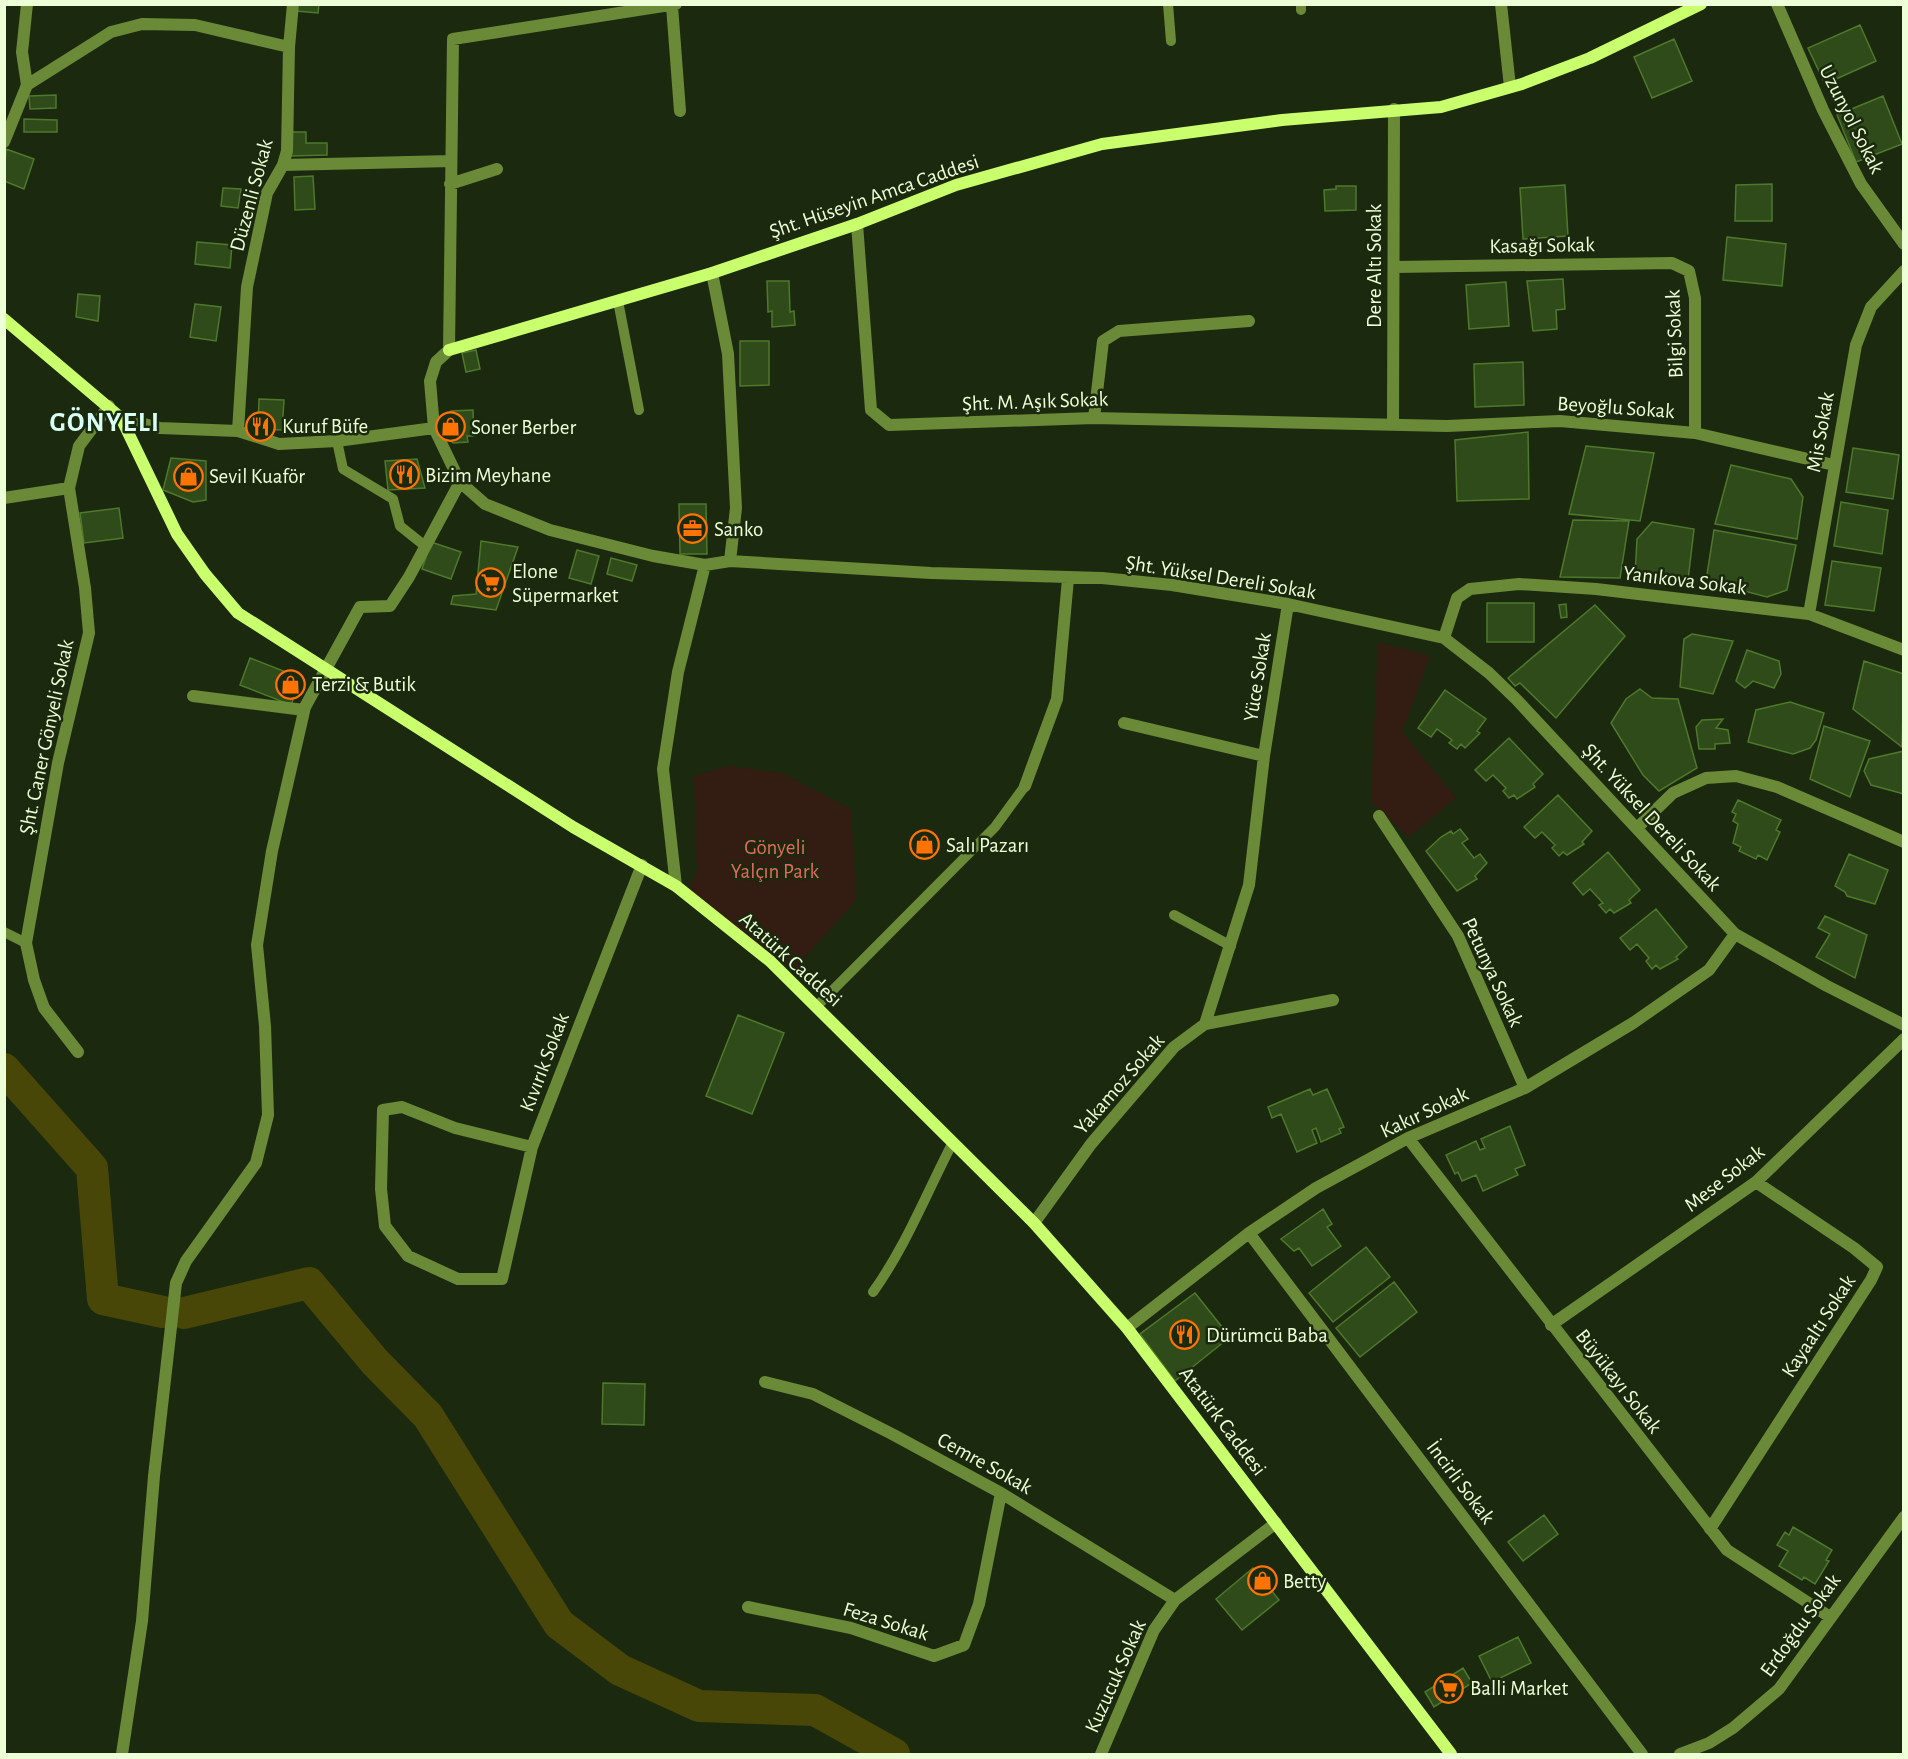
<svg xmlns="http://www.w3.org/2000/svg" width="1908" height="1759" font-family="'Alegreya Sans',sans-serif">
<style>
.green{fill:#331c11}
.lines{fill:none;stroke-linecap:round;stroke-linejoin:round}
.river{stroke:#494708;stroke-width:32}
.building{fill:#304b1a;stroke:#4e782b;stroke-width:1.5}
.lane{stroke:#6a8a37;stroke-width:10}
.street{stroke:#6a8a37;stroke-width:12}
.secondary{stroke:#c9ff6d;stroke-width:12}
.labels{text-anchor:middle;stroke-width:5;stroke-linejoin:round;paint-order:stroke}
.street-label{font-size:21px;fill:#ecffd6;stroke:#1b290f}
.poi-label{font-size:21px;fill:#ecffd6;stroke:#1b290f;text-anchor:start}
.park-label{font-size:21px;fill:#e6695c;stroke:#1b290f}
.district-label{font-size:27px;font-weight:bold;letter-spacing:1.5px;fill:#d8fff4;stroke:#1b290f}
</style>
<rect width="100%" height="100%" fill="#1b290f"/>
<path class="green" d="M 1378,642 L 1430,656 L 1402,732 L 1456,798 L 1409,837 L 1371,802 Z
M 728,766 L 782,773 L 851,809 L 856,900 L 794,970 L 687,893 L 697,871 L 694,776 Z"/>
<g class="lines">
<path class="river" d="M 4,1069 L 92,1168 L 103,1299 L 163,1312
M 184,1313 L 309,1283 L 375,1362 L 428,1416 L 559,1624 L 620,1670 L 699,1706 L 815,1710 L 894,1754"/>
</g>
<path class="building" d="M 297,4 L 319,4 L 318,13 L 296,11 Z
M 1860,25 L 1876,61 L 1825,84 L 1808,48 Z
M 1674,39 L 1692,81 L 1652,98 L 1634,57 Z
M 56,95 L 56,108 L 30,109 L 29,96 Z
M 1883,96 L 1902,144 L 1856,162 L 1837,115 Z
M 24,119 L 57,120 L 57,132 L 24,132 Z
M 291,132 L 306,132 L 306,143 L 327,143 L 327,155 L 291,156 Z
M 6,149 L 34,159 L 24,189 L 4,181 Z
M 313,176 L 315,209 L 295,210 L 294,177 Z
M 1772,184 L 1772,221 L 1735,221 L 1736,185 Z
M 1565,185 L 1568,236 L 1523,239 L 1520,188 Z
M 1336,186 L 1356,186 L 1356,210 L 1325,211 L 1324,190 L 1336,189 Z
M 223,188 L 241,189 L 238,208 L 221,206 Z
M 1727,237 L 1786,244 L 1782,286 L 1723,280 Z
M 197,242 L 232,245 L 230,268 L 195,264 Z
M 1563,279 L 1565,309 L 1556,310 L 1557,329 L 1533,331 L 1527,281 Z
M 767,281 L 789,281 L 790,312 L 794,311 L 795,325 L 772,327 L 772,311 L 768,312 Z
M 1506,282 L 1509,326 L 1469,329 L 1466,285 Z
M 78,294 L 100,296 L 98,321 L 76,317 Z
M 195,304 L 221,307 L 216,341 L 190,337 Z
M 740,341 L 769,341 L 769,385 L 740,386 Z
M 476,350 L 480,369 L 466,372 L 462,353 Z
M 1523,362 L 1524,405 L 1475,407 L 1474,364 Z
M 259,399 L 284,400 L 282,430 L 258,429 Z
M 473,410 L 474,436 L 467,436 L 468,442 L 453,443 L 436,426 L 451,411 Z
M 1528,432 L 1529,499 L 1457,501 L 1455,440 Z
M 1586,446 L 1654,453 L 1640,521 L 1569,514 Z
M 1853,448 L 1899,455 L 1893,499 L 1846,492 Z
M 171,458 L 206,461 L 206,500 L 193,502 L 163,490 Z
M 417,459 L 425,488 L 388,490 L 385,461 Z
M 1731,465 L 1791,479 L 1803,497 L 1797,539 L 1715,524 Z
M 1841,502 L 1888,510 L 1882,554 L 1834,546 Z
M 679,504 L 706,504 L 707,554 L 680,554 Z
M 119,508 L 123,538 L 84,543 L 80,513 Z
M 1573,520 L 1629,521 L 1620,578 L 1560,577 Z
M 1652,522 L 1694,529 L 1688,580 L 1635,575 L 1637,539 Z
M 1714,530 L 1796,545 L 1787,590 L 1767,597 L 1706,581 Z
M 481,541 L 518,547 L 496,610 L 451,604 L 453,596 L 476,594 Z
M 431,542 L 461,552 L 451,579 L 422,569 Z
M 577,550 L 599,556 L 591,584 L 569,578 Z
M 611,558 L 637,565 L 632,581 L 607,574 Z
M 1832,561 L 1881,568 L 1874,611 L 1825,605 Z
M 1487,603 L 1534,603 L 1534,642 L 1487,642 Z
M 1566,604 L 1567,617 L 1561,618 L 1559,605 Z
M 1595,605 L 1625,636 L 1556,718 L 1520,683 L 1515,686 L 1508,678 Z
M 1692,634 L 1733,641 L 1713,694 L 1680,687 L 1684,639 Z
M 1747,650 L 1779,661 L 1781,674 L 1774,688 L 1753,681 L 1745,688 L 1736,681 Z
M 250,658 L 301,678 L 291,705 L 240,685 Z
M 1864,661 L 1904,674 L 1902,747 L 1853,709 Z
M 1640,689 L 1652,698 L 1678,699 L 1697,768 L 1659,791 L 1643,775 L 1611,723 L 1626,699 Z
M 1445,690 L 1486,719 L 1477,731 L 1480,733 L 1465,748 L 1461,744 L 1457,749 L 1449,743 L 1452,740 L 1437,729 L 1431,737 L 1418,728 Z
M 1790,702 L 1824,713 L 1816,740 L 1810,748 L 1793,754 L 1748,742 L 1756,710 Z
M 1723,719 L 1716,728 L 1728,730 L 1730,743 L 1715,744 L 1715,749 L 1699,749 L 1696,727 L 1702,720 Z
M 1824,726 L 1870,741 L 1850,797 L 1810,779 Z
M 1509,738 L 1543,774 L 1533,784 L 1535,787 L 1517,799 L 1514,795 L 1509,798 L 1503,791 L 1506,788 L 1493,775 L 1486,781 L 1475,770 Z
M 1904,751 L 1904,794 L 1871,785 L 1864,771 L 1869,759 Z
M 1558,795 L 1592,831 L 1582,842 L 1584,844 L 1567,855 L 1563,852 L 1559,856 L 1552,848 L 1555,845 L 1542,832 L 1535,838 L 1524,827 Z
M 1738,800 L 1781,820 L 1776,830 L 1780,832 L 1767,860 L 1758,855 L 1756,859 L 1739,851 L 1741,847 L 1733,843 L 1738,824 L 1733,821 L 1736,814 L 1732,812 Z
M 1460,829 L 1468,839 L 1462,843 L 1474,858 L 1480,854 L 1487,863 L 1475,876 L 1477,879 L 1457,891 L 1426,851 L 1441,837 L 1451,831 L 1453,834 Z
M 1608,852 L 1640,890 L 1629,900 L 1631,903 L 1614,913 L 1610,909 L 1606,913 L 1599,905 L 1603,903 L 1590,889 L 1583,895 L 1573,883 Z
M 1849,854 L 1888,870 L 1875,904 L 1847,896 L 1845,892 L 1835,886 Z
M 1656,909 L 1687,947 L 1676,957 L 1678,959 L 1660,969 L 1656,965 L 1652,969 L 1646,961 L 1649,958 L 1637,944 L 1630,950 L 1620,938 Z
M 1825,916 L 1867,935 L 1855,978 L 1816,957 L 1830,934 L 1818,928 Z
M 738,1015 L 784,1033 L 752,1114 L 706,1096 Z
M 1310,1089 L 1313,1095 L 1327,1089 L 1344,1127 L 1339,1129 L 1341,1133 L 1321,1142 L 1316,1128 L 1312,1130 L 1317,1143 L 1297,1152 L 1281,1114 L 1272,1118 L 1268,1107 Z
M 1510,1126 L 1525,1165 L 1515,1169 L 1518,1175 L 1483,1191 L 1476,1175 L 1462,1181 L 1458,1172 L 1455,1174 L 1446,1155 L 1476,1141 L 1480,1150 L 1485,1148 L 1481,1139 Z
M 1323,1209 L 1332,1224 L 1327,1227 L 1341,1246 L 1312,1266 L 1299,1248 L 1294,1251 L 1281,1239 Z
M 1366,1247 L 1390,1277 L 1333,1322 L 1309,1293 Z
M 1394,1282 L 1417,1312 L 1360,1357 L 1336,1328 Z
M 1195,1293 L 1230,1337 L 1175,1381 L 1140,1334 Z
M 603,1383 L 645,1384 L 644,1425 L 602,1424 Z
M 1544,1515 L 1558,1534 L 1523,1561 L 1508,1542 Z
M 1793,1527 L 1832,1550 L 1826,1560 L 1829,1561 L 1815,1584 L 1804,1577 L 1802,1580 L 1779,1566 L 1788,1551 L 1777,1545 L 1785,1532 L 1789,1535 Z
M 1253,1568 L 1279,1600 L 1242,1630 L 1216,1599 Z
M 1518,1637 L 1531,1663 L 1492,1682 L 1479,1656 Z
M 1463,1668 L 1472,1683 L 1434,1707 L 1425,1692 Z"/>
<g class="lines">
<path class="lane" d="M 1168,4 L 1171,41
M 1301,4 L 1301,10
M 618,301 L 639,410
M 337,441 L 343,469 L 393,499 L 400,526 L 425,546
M 1174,915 L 1231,946
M 4,932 L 26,943
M 817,1006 L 995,827 L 1025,786
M 873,1292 C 906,1246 927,1192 953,1142"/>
<path class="street" d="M 27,4 L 22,52 L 27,85
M 676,4 L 453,39 L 449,350 L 436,362 L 430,381 L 434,428 L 460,482 L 485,504 L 550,530 L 653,556 L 705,565 L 730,561 L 931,573 L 1102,578 L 1172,585 L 1288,604 L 1444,638 L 1489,673 L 1516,699 L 1735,934 L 1827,986 L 1904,1025
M 1501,4 L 1510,87
M 1777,4 L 1823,110 L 1861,184 L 1904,244
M 672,6 L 680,111
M 4,142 L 27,85 L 111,32 L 142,24 L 195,25 L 289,47
M 283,165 L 451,161
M 450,184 L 497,169
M 857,224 L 871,410 L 889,425 L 1094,418 L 1447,426 L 1560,421 L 1695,433 L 1834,465
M 1394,267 L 1672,263 L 1689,271 L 1695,298 L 1695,433
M 712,273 L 728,354 L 736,508 L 730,561
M 121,418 L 160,428 L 238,431 L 279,444 L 337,441 L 434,428
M 1094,418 L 1103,341 L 1119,331 L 1249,321
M 1393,423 L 1394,109
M 238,431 L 247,287 L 267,193 L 283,165 L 287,151 L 289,47 L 293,4
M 4,498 L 69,488
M 1809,614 L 1856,345 L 1871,307 L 1904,271
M 1444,638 L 1457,598 L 1470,589 L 1519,584 L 1596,589 L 1809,614 L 1904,650
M 193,696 L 304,710
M 1124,723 L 1264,756
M 1025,786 L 1057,699 L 1068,579
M 1379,816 L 1458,936 L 1525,1088
M 1637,828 L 1673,793 L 1706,778 L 1736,776 L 1777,787 L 1904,842
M 676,886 L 663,769 L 678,672 L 705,565
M 1205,1024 L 1249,885 L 1264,756 L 1288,604
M 78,1052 L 44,1008 L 34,980 L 26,943 L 58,763 L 89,633 L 85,588 L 69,488 L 79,446 L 109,406
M 1408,1138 L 1727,1550 L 1830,1617
M 532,1147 L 455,1128 L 402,1107 L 383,1110 L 381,1189 L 385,1226 L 408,1256 L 458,1279 L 502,1279 L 532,1147 L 642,865
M 1034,1223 L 1091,1144 L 1174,1047 L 1205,1024 L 1333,1000
M 1249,1233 L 1642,1754
M 1551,1325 L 1756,1182 L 1904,1039
M 1127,1328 L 1249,1233 L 1316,1188 L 1408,1138 L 1525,1088 L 1633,1023 L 1709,970 L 1735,934
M 765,1382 L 813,1394 L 892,1434 L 1001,1493 L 1175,1600
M 1710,1529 L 1871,1280 L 1877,1267 L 1854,1248 L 1756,1182
M 748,1607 L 851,1628 L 934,1656 L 964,1645 L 979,1604 L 1001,1493
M 122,1754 L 142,1621 L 154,1476 L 176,1283 L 186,1261 L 256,1163 L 268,1115 L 265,1026 L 257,945 L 272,851 L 305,707 L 360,607 L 390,606 L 409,577 L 460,482
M 1101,1754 L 1154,1630 L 1175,1600 L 1276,1523
M 1680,1754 L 1709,1743 L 1733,1728 L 1779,1689 L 1904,1517"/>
<path class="secondary" d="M 4,319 L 121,418 L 177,534 L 205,574 L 238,613 L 573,827 L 676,886 L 770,961 L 1034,1223 L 1127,1328 L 1451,1754
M 449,350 L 712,273 L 857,224 L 956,185 L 1102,144 L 1282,120 L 1441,107 L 1522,84 L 1590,58 L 1701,4"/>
</g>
<defs>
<symbol id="restaurant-ring" viewBox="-11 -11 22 22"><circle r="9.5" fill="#1b290f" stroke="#ff7302" stroke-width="1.5"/><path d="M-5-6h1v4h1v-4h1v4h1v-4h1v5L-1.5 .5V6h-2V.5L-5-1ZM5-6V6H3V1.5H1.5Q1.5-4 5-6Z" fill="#ff7302"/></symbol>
<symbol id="shop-ring" viewBox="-11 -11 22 22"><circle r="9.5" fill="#1b290f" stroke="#ff7302" stroke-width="1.5"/><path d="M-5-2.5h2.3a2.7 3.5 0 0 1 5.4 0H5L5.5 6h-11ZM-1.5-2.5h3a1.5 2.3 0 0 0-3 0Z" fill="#ff7302"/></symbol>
<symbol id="office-ring" viewBox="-11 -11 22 22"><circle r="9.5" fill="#1b290f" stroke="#ff7302" stroke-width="1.5"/><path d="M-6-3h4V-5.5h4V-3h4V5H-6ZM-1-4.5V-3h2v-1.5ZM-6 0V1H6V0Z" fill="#ff7302"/></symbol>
<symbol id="supermarket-ring" viewBox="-11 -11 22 22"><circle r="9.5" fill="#1b290f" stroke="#ff7302" stroke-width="1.5"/><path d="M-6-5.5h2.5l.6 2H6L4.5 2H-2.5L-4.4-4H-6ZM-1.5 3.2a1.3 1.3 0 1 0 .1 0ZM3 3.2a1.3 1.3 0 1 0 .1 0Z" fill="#ff7302"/></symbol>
</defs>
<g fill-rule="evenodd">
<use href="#restaurant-ring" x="244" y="410" width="33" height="33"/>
<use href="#shop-ring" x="434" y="410" width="33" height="33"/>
<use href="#restaurant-ring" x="388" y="458" width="33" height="33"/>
<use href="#shop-ring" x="172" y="460" width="33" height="33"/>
<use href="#office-ring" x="676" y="512" width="33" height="33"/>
<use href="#supermarket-ring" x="474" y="566" width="33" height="33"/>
<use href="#shop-ring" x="274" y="668" width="33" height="33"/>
<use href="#shop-ring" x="908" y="828" width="33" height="33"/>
<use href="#restaurant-ring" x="1168" y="1318" width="33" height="33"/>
<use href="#shop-ring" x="1246" y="1564" width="33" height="33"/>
<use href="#supermarket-ring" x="1432" y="1672" width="33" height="33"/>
</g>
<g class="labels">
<g class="street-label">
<text transform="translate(1852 119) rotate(63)" y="7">Uzunyol Sokak</text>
<text transform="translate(251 195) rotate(-75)" y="7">Düzenli Sokak</text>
<text transform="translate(874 196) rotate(-19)" y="7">Şht. Hüseyin Amca Caddesi</text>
<text transform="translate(1542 245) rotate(-1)" y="7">Kasağı Sokak</text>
<text transform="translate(1374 266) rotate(-90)" y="7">Dere Altı Sokak</text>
<text transform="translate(1674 334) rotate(-92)" y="7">Bilgi Sokak</text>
<text transform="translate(1035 401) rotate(-2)" y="7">Şht. M. Aşık Sokak</text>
<text transform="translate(1616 407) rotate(4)" y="7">Beyoğlu Sokak</text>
<text transform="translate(1820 432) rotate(-80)" y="7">Mis Sokak</text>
<text transform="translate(1221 577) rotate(9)" y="7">Şht. Yüksel Dereli Sokak</text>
<text transform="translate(1685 580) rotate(7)" y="7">Yanıkova Sokak</text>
<text transform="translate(1257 677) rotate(-81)" y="7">Yüce Sokak</text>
<text transform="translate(46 737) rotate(-78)" y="7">Şht. Caner Gönyeli Sokak</text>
<text transform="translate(1652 817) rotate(47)" y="7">Şht. Yüksel Dereli Sokak</text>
<text transform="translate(791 959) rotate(42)" y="7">Atatürk Caddesi</text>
<text transform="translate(1493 972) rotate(65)" y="7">Petunya Sokak</text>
<text transform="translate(544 1062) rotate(-69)" y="7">Kıvırık Sokak</text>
<text transform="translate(1119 1084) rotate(-49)" y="7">Yakamoz Sokak</text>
<text transform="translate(1424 1112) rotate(-25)" y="7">Kakır Sokak</text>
<text transform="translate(1724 1178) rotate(-38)" y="7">Mese Sokak</text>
<text transform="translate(1818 1326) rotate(-57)" y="7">Kayaaltı Sokak</text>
<text transform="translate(1619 1381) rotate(52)" y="7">Büyükayı Sokak</text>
<text transform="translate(1223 1421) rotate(53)" y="7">Atatürk Caddesi</text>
<text transform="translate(985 1463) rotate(29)" y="7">Cemre Sokak</text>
<text transform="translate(1461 1482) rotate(53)" y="7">İncirli Sokak</text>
<text transform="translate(886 1621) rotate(17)" y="7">Feza Sokak</text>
<text transform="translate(1800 1625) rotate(-54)" y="7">Erdoğdu Sokak</text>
<text transform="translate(1115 1676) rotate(-66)" y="7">Kuzucuk Sokak</text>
</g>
<g class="poi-label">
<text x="282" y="433">Kuruf Büfe</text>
<text x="471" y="434">Soner Berber</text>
<text x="425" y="482">Bizim Meyhane</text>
<text x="209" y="483">Sevil Kuaför</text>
<text x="714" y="536">Sanko</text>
<text x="512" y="578">Elone<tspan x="512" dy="24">Süpermarket</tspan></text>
<text x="312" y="691">Terzi &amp; Butik</text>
<text x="946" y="852">Salı Pazarı</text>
<text x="1206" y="1342">Dürümcü Baba</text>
<text x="1283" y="1588">Betty</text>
<text x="1470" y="1695">Balli Market</text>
</g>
<g class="park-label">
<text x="775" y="854">Gönyeli<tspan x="775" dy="24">Yalçın Park</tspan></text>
</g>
<g class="district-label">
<text x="105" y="431">GÖNYELI</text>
</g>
</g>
<rect width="1908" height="1759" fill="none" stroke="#ecffd6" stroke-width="12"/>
</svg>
